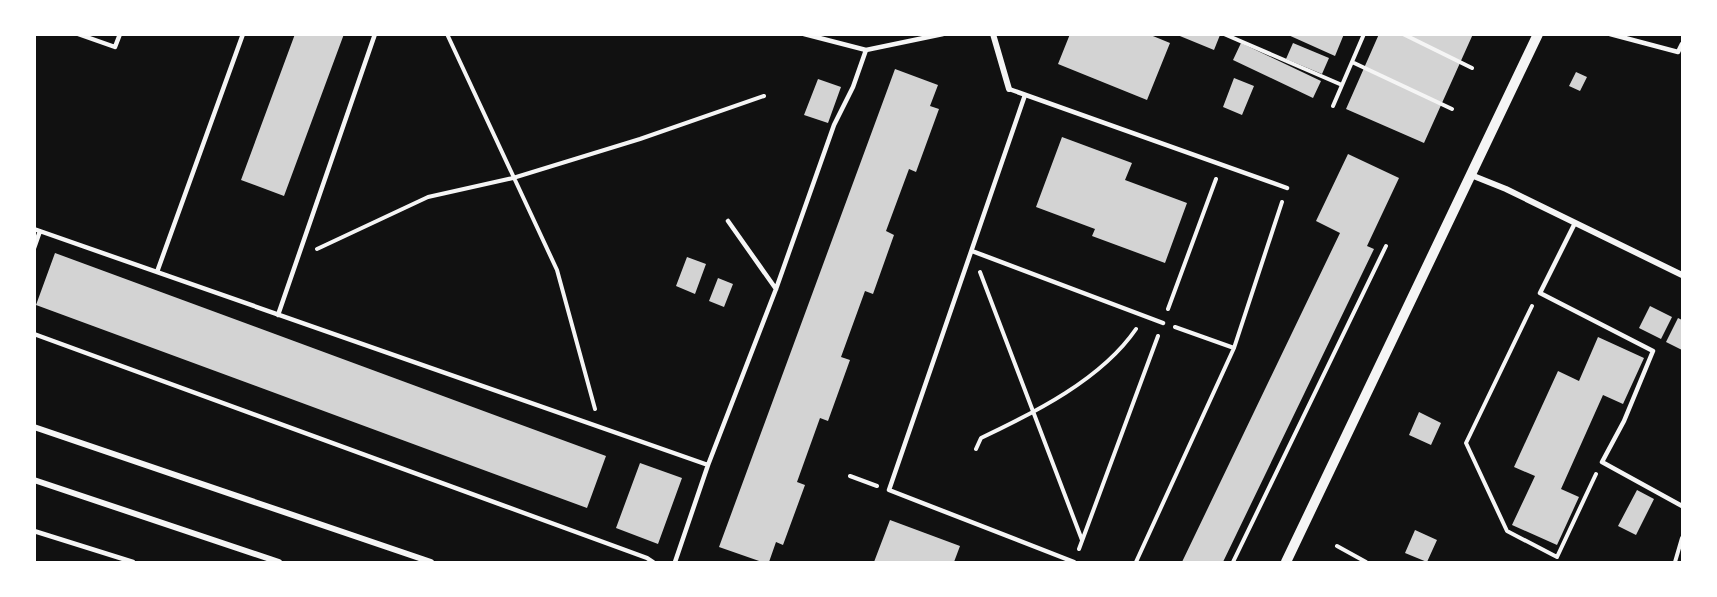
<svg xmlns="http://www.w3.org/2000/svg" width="1717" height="597" font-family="'PT Sans',sans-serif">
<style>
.building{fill:#d3d3d3}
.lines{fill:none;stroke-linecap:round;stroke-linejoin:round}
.path{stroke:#f5f5f5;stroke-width:4}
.service{stroke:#f5f5f5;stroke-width:4.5}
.minor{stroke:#f5f5f5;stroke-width:6}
.tertiary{stroke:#f5f5f5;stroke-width:10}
</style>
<rect width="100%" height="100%" fill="#111"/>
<path class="building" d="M 295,34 L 344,34 L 284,196 L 241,180 Z
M 1070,34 L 1148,34 L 1170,43 L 1147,100 L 1058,64 Z
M 1175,34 L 1218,34 L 1220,35 L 1214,50 Z
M 1286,34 L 1344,34 L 1335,56 Z
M 1379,34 L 1473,34 L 1424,143 L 1346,109 Z
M 1241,43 L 1321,81 L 1313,98 L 1233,60 Z
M 1293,43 L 1329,58 L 1322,74 L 1286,59 Z
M 895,69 L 938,85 L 930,106 L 939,109 L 916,172 L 909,169 L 886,231 L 894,235 L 873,294 L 865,291 L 841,357 L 850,360 L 828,421 L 820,418 L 797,482 L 805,485 L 783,545 L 776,542 L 769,562 L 762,562 L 719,547 Z
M 1576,72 L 1587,77 L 1580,91 L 1569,86 Z
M 1234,78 L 1254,86 L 1242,115 L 1223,107 Z
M 818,79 L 841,87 L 828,123 L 804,115 Z
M 1062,137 L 1132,163 L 1125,180 L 1187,203 L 1165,263 L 1092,236 L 1095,229 L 1036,207 Z
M 1348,154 L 1399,178 L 1367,246 L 1374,249 L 1223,562 L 1182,562 L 1340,233 L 1316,221 Z
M 55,253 L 606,456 L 587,508 L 36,305 Z
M 687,257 L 706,264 L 695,294 L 676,286 Z
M 718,278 L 733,284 L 724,307 L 709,301 Z
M 1650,306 L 1672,317 L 1661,339 L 1639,328 Z
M 1678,318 L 1682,320 L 1682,350 L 1666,342 Z
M 1598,337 L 1644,358 L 1623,404 L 1603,395 L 1561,489 L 1579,497 L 1557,545 L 1512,525 L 1535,476 L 1514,467 L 1558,371 L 1579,381 Z
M 1419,412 L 1441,423 L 1431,445 L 1409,435 Z
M 640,463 L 682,478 L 658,544 L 616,528 Z
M 1637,490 L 1654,499 L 1636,535 L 1618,526 Z
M 890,520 L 960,546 L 954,562 L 874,562 Z
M 1415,530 L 1437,540 L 1427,562 L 1405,553 Z"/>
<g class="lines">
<path class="path" d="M 447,34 L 557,270 L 595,409
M 1224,34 L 1342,85
M 1403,34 L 1472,68
M 1352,62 L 1452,109
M 1333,106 L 1364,34
M 317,249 L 428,197 L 513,178 L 640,139 L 764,96
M 980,272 L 1082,540
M 1532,306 L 1466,443 L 1507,531 L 1557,557 L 1596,474
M 1168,309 L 1216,179
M 1175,327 L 1234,348
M 976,449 L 981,438 C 1034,413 1102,379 1136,329
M 850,476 L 877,486
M 1337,546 L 1366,562
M 1079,549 L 1158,336
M 1136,562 L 1234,348 L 1282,202
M 1233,562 L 1386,246
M 1675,562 L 1682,538"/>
<path class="service" d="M 78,34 L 115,47 L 120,34
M 1610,34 L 1678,52 L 1682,44
M 866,50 L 943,34
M 1009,89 L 1287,188
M 1025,95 L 889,490 L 1074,562
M 728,221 L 776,289
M 1575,223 L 1540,293 L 1653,351 L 1624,421 L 1602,462 L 1682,506
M 34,229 L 708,465 L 675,562
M 34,248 L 40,231
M 972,251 L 1163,323
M 157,272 L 243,34
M 278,315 L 375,34
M 34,334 L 647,558 L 653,562
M 708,465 L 776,289 L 834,125 L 853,87 L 866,50 L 804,34
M 34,531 L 133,562"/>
<path class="minor" d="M 993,34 L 1009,89
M 1471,175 L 1506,189 L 1682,275
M 34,427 L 431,562
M 34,480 L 279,562"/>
<path class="tertiary" d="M 1286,562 L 1538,34"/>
</g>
<rect width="1717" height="597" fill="none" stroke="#ffffff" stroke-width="72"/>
</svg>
